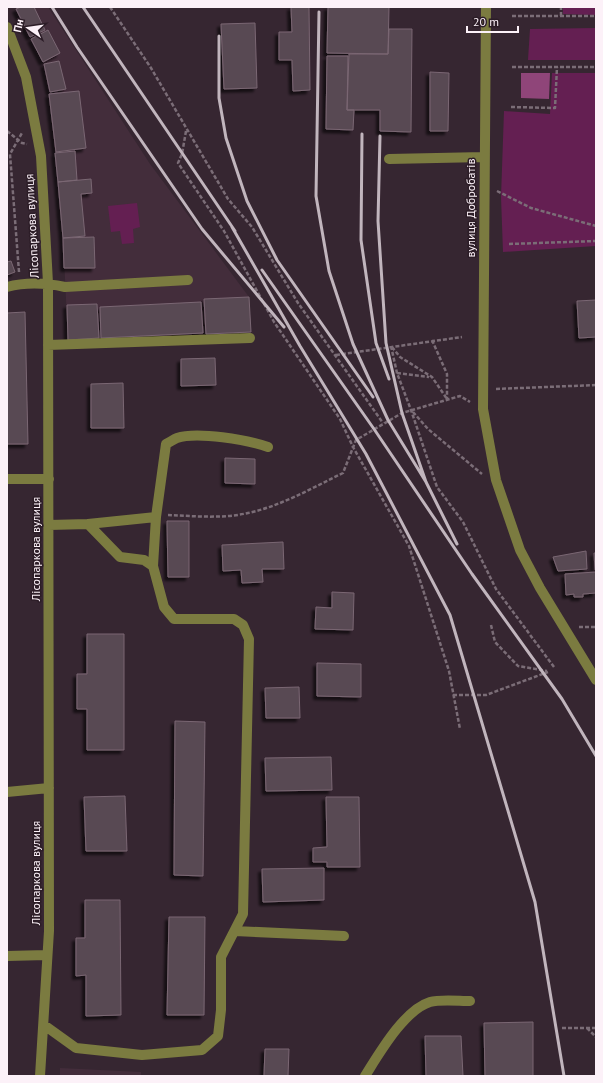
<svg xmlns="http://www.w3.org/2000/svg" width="603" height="1083" font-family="'PT Sans',sans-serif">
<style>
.built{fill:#432d3b}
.green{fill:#641f52}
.forest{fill:#8f4579}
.building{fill:#594853;stroke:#7a6773;filter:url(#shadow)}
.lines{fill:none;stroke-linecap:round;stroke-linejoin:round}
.path{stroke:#7b6d77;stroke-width:2.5;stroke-dasharray:4 2;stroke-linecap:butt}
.minor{stroke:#7b7b40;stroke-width:10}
.rail{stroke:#c1b5bd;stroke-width:3}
.labels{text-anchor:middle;stroke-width:3;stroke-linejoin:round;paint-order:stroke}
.street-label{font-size:12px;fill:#fcf1f8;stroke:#2c1d27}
</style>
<defs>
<filter id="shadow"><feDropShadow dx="-3.5" dy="3.5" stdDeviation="1" flood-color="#0009"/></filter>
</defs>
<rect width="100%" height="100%" fill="#362631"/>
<path class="built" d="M 15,7 L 48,7 L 150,164 L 249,297 L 251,332 L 68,340 L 63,238 L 49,94 L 43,62 Z
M 60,1068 L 141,1072 L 141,1076 L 60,1076 Z"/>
<path class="green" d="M 563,7 L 596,7 L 596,15 L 563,14 Z
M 596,28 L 596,60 L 528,60 L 530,29 Z
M 552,73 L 596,73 L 596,246 L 503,252 L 501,197 L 504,111 L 550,114 Z
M 137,203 L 140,227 L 133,229 L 134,243 L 122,244 L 120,231 L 111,232 L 108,206 Z"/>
<path class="forest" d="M 521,73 L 550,73 L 549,99 L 521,98 Z"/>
<path class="building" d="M 21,7 L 34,7 L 45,30 L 30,37 L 16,9 Z
M 291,7 L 309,7 L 310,90 L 293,91 L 292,60 L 279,60 L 279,32 L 292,32 Z
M 328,7 L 389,7 L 388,54 L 327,53 Z
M 255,23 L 257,88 L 224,89 L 221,24 Z
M 389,29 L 412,29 L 411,132 L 380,131 L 380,110 L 347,110 L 349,54 L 388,54 Z
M 48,30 L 60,53 L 43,62 L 31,39 Z
M 327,56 L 348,56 L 347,110 L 354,110 L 353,130 L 326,129 Z
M 59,61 L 66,89 L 50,92 L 44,64 Z
M 430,72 L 449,73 L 448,131 L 430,131 Z
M 79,91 L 86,148 L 56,152 L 49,94 Z
M 75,151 L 77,180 L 58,182 L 55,153 Z
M 91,179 L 92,193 L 81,194 L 85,236 L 63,238 L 58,182 Z
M 94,237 L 95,268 L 64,268 L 63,238 Z
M 11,261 L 15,272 L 7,275 L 7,262 Z
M 249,297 L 251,332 L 206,334 L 204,299 Z
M 596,300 L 596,337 L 579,338 L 577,301 Z
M 201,302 L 203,333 L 101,338 L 100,307 Z
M 97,304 L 99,338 L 68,340 L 67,305 Z
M 25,312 L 28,444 L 7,444 L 7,313 Z
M 215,358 L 216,385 L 181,386 L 181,359 Z
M 123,383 L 124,428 L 91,428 L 91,384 Z
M 225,458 L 255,459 L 255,484 L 225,483 Z
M 167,521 L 189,521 L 189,577 L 168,577 Z
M 283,542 L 284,569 L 262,569 L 263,582 L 242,583 L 241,570 L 223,571 L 222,545 Z
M 586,551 L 587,569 L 558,571 L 553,557 Z
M 594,553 L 596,553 L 596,570 L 595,570 Z
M 596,572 L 596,593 L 583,594 L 583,597 L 574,597 L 574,594 L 566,595 L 565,574 Z
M 332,592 L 354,593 L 353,630 L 315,629 L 316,607 L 332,608 Z
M 87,634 L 124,634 L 124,750 L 87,750 L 87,709 L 77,709 L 77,674 L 87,674 Z
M 317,663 L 361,664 L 361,697 L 317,696 Z
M 299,687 L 300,718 L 266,718 L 265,688 Z
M 175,721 L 205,722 L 203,876 L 174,875 Z
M 331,757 L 332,790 L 266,791 L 265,758 Z
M 125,796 L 127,851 L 86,851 L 84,797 Z
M 326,797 L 359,797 L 360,867 L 327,867 L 327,862 L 313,862 L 313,848 L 327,847 Z
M 324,868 L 324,900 L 263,902 L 262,869 Z
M 85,900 L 120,900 L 121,1015 L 86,1016 L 86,975 L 76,976 L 76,938 L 85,938 Z
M 169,917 L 205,917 L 204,1015 L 167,1015 Z
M 533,1022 L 533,1076 L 485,1076 L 484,1023 Z
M 425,1036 L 461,1036 L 463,1076 L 426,1076 Z
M 265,1049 L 289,1049 L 288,1076 L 264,1076 Z"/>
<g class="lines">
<path class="path" d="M 110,7 L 151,68 L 228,199 L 252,227 L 298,303 L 383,423
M 512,16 L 596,16
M 561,16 L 561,7
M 512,67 L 596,67
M 511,107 L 555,108 L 557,67
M 7,131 L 22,143 L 27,144
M 186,131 L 182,154 L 178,163 L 224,231 L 274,322 L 340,419 L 353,447 L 409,546 L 449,671 L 460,729
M 497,191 L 531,208 L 596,226
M 509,244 L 596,241
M 19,272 L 10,154 L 22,133
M 432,340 L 447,374 L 447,399
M 391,346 L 397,373 L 411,410 L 437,487 L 463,522 L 496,589 L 554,667
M 392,347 L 400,357 L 432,377 L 447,399
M 336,355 L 462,337
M 397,373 L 429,377
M 496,389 L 596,385
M 413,412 L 428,429 L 482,474
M 168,515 C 194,516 222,519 248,513 C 281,506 312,488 343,473 L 356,440 L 402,413 L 460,396 L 470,402
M 491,625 L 495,642 L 518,666 L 547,671
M 579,627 L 596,627
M 453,695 L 486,695 L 548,672
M 562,1028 L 596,1028
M 587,1028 L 596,1037"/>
<path class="minor" d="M 486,7 L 483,409 L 496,480 L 520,550 L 540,588 L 596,680
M 7,27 L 26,77 L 41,156 L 48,283 L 49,931 L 40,1076
M 389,159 L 484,157
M 7,287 C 26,282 46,283 65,287 L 188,280
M 48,345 L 250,338
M 7,479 L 49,479
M 88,524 L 156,517
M 153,566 L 156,517 L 166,444 C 170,442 174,439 177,438 C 197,431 248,440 268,447
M 7,792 L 49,788
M 235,931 L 344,936
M 7,956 L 47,955
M 44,1025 L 76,1048 L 142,1055 L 202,1050 L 218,1036 L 221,1010 L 221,957 L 243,914 L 249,639 L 243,625 L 234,619 L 174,619 L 164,607 L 153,566 L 144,560 L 120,557 L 88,524 L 49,525
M 365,1076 C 379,1054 404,1010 430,1002 C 440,999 459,1001 470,1001"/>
<path class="rail" d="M 52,7 L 77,47 L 202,229 L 284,327
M 83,7 L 235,231
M 319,12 L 316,196 L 329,271 L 353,344 L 388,420 L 426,482
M 219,36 L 219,98 L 226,138 L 247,201 L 277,260 L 373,397
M 362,134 L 361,240 L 376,343 L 389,379
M 380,136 L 378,221 L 386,343 L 402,413 L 426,482 L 457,544
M 232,227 L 300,346 L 366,454 L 450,615 L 535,902 L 564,1076
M 262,270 L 374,429 L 472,574 L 562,699 L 596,756"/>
</g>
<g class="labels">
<g class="street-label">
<text transform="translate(471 208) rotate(-90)" y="4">вулиця Добробатів</text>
<text transform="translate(32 226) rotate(-93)" y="4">Лісопаркова вулиця</text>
<text transform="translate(36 549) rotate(-90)" y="4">Лісопаркова вулиця</text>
<text transform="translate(36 873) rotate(-90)" y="4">Лісопаркова вулиця</text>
</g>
</g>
<rect width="603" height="1083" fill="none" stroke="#fcf1f8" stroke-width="16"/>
<g transform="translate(28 28) rotate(283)" stroke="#2c1d27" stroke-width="3" paint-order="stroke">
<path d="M0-3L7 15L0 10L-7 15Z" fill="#fcf1f8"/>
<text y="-6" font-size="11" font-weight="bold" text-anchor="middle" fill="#fcf1f8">Пн</text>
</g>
<path d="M467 26v6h51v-6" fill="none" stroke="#fcf1f8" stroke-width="2"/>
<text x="473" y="26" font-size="12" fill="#fcf1f8" stroke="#2c1d27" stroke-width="3" paint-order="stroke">20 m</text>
</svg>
